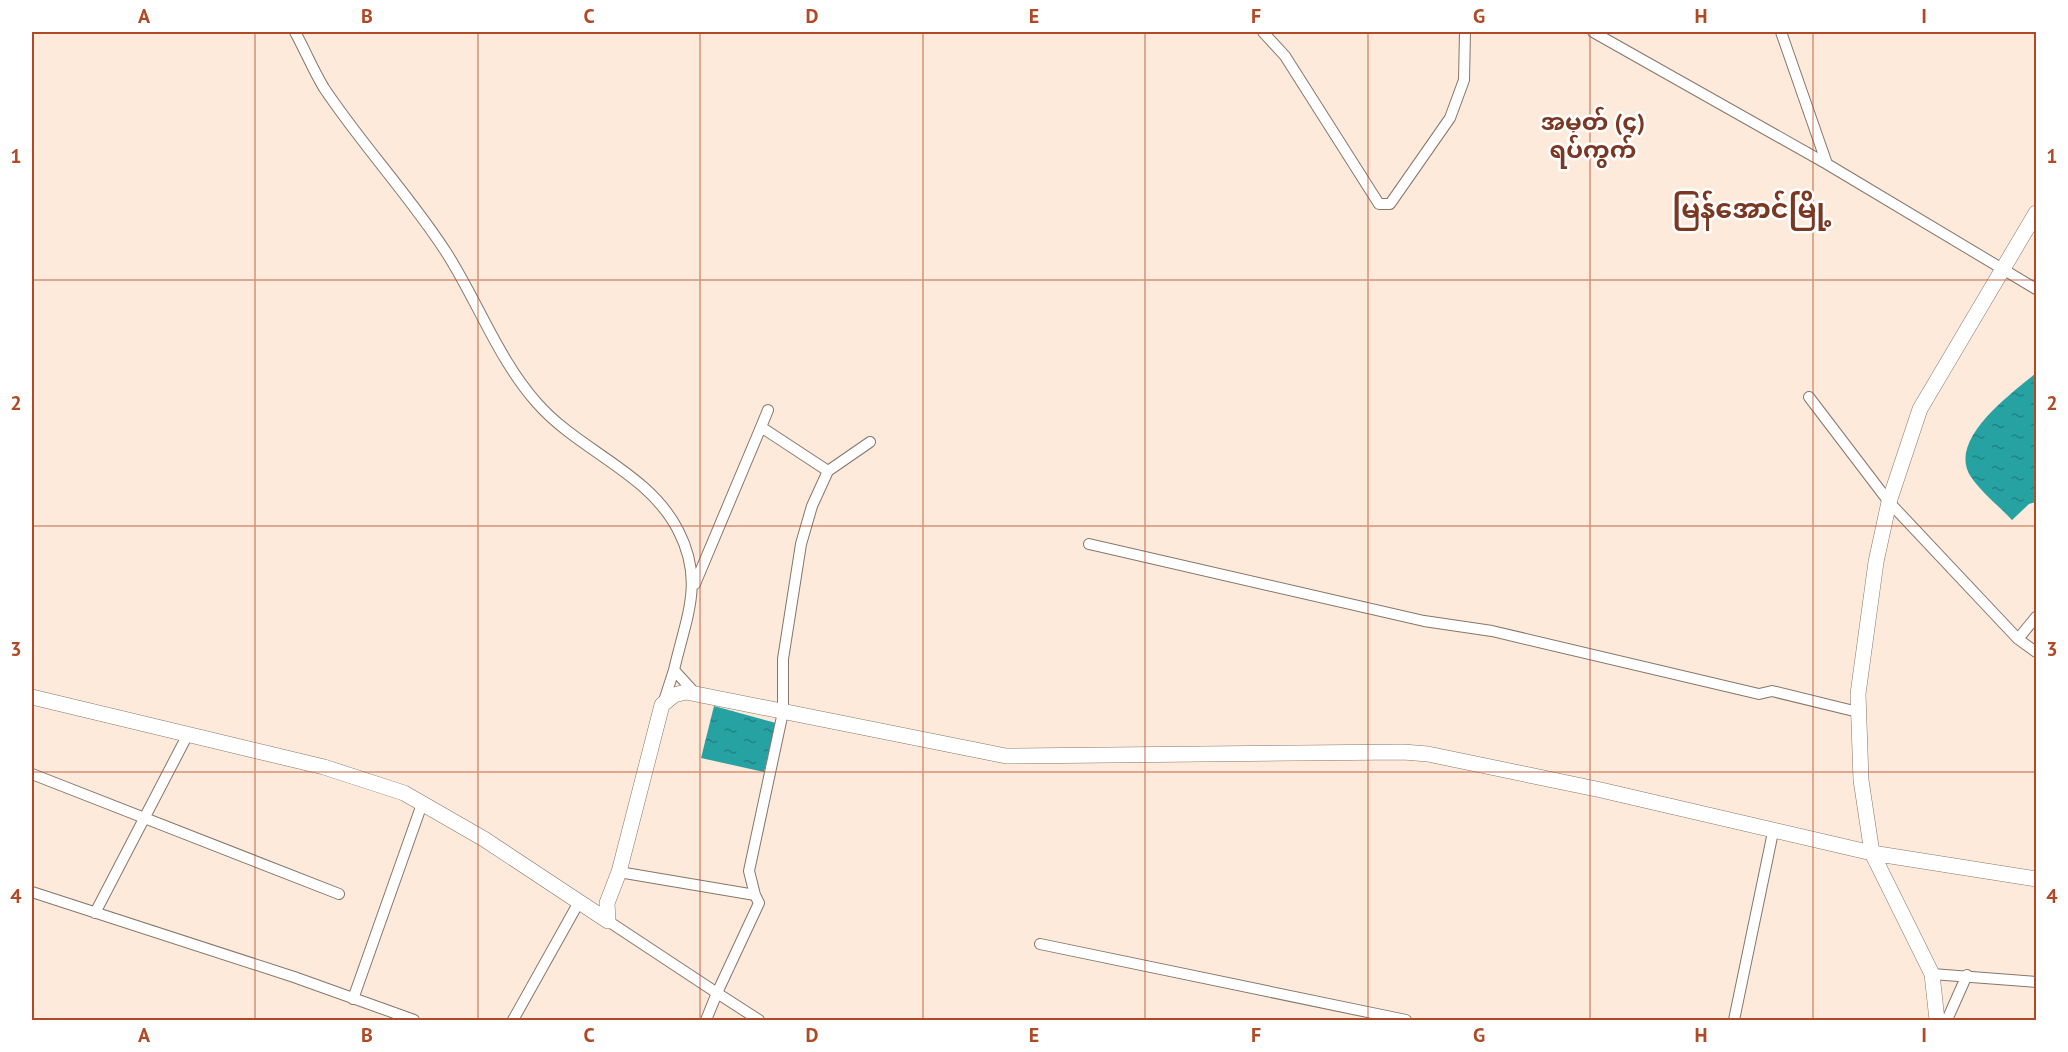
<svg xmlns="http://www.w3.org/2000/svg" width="2068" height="1052" font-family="'PT Sans','Noto Sans Myanmar',sans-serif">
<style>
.water{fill:url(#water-ripples)}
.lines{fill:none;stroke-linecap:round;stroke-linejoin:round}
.street-casing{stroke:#877669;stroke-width:12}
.secondary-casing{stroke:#877669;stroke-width:16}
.street{stroke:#fff;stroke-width:10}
.secondary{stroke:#fff;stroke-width:15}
.grid{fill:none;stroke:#b04926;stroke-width:1.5;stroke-opacity:0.55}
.labels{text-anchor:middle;stroke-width:5;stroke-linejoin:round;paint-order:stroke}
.quarter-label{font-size:24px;font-weight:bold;fill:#7a3721;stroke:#fff}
.district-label{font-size:27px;font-weight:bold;fill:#7a3721;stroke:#fff}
.neatline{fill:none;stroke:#b04926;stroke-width:2}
.grid-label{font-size:20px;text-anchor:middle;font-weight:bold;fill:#b04926}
</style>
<defs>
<pattern id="water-ripples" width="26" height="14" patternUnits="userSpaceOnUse" patternTransform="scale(1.5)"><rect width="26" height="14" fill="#27a2a3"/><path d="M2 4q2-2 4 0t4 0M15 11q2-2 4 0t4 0" fill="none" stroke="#218383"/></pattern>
</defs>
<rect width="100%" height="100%" fill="#fdeadb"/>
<path class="water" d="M 2036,373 L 2036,502 L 2029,504 L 2012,520 C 1999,506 1982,493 1971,477 C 1946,440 2012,393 2036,373 Z
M 714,706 L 776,723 L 764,772 L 701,758 Z"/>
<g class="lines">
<defs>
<path id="street" d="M 295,32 C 305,50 313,70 324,88 C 362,145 409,195 446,252 C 478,302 498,359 537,403 C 579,451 648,472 678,530 C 705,582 686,617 674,670
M 1263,32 L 1285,56 L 1379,204 L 1390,204 L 1450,118 L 1464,80 L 1465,32
M 1593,32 L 1827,164 L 2036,289
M 1781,32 L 1827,164
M 1809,397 L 1889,502 L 2018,639
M 761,427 L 768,410
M 1089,544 L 1424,621 L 1492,631 L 1759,694 L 1772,691 L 1858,712
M 695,584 L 761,427 L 828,471
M 2036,617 L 2018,639 L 2036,652
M 663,704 L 674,670 L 694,692
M 32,774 L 339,894
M 619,872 L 755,895 L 759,903 L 717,993 L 759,1020
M 32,892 L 294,977 L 414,1020
M 755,895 L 749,871 L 783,712 L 783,659 L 801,544 L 812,506 L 828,471 L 870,442
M 95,913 L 187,736
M 608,921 L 717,993 L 706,1020
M 1040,944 L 1406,1020
M 1932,974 L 2036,982
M 353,999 L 422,804
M 513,1020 L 579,902
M 1734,1020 L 1773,832
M 1947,1020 L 1967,975"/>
<path id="secondary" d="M 32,697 L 324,767 L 404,793 L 484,839 L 608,921
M 608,921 L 607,903 L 619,872 L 662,705 L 674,695 L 686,692 L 1006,756 L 1403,752 L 1428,754 L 1601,790 L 1872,853 L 2036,879
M 1937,1020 L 1932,974 L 1872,853 L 1861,780 L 1858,694 L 1876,562 L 1889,502 L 1920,409 L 2036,213"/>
</defs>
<use href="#street" class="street-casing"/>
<use href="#secondary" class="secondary-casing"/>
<use href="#street" class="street"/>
<use href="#secondary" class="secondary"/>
</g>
<path class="grid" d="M 255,32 L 255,1020M 478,32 L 478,1020M 700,32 L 700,1020M 923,32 L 923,1020M 1145,32 L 1145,1020M 1368,32 L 1368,1020M 1590,32 L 1590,1020M 1813,32 L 1813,1020M 32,280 L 2036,280M 32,526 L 2036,526M 32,772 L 2036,772"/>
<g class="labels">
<g class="quarter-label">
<text x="1593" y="130">အမှတ် (၄)<tspan x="1593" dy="28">ရပ်ကွက်</tspan></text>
</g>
<g class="district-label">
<text x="1752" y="218">မြန်အောင်မြို့</text>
</g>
</g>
<rect width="2068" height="1052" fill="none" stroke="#ffffff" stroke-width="66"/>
<rect x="33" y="33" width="2002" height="986" class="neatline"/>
<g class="grid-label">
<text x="144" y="23">A</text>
<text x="367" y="23">B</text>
<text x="589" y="23">C</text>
<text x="812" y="23">D</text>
<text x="1034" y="23">E</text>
<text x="1256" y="23">F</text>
<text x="1479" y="23">G</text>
<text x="1701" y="23">H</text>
<text x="1924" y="23">I</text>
<text x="16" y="163">1</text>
<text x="2052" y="163">1</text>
<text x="16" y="410">2</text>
<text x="2052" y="410">2</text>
<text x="16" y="656">3</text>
<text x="2052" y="656">3</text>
<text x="16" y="903">4</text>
<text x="2052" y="903">4</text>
<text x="144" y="1042">A</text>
<text x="367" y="1042">B</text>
<text x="589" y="1042">C</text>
<text x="812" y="1042">D</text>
<text x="1034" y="1042">E</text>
<text x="1256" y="1042">F</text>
<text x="1479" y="1042">G</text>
<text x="1701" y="1042">H</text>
<text x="1924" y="1042">I</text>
</g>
</svg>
